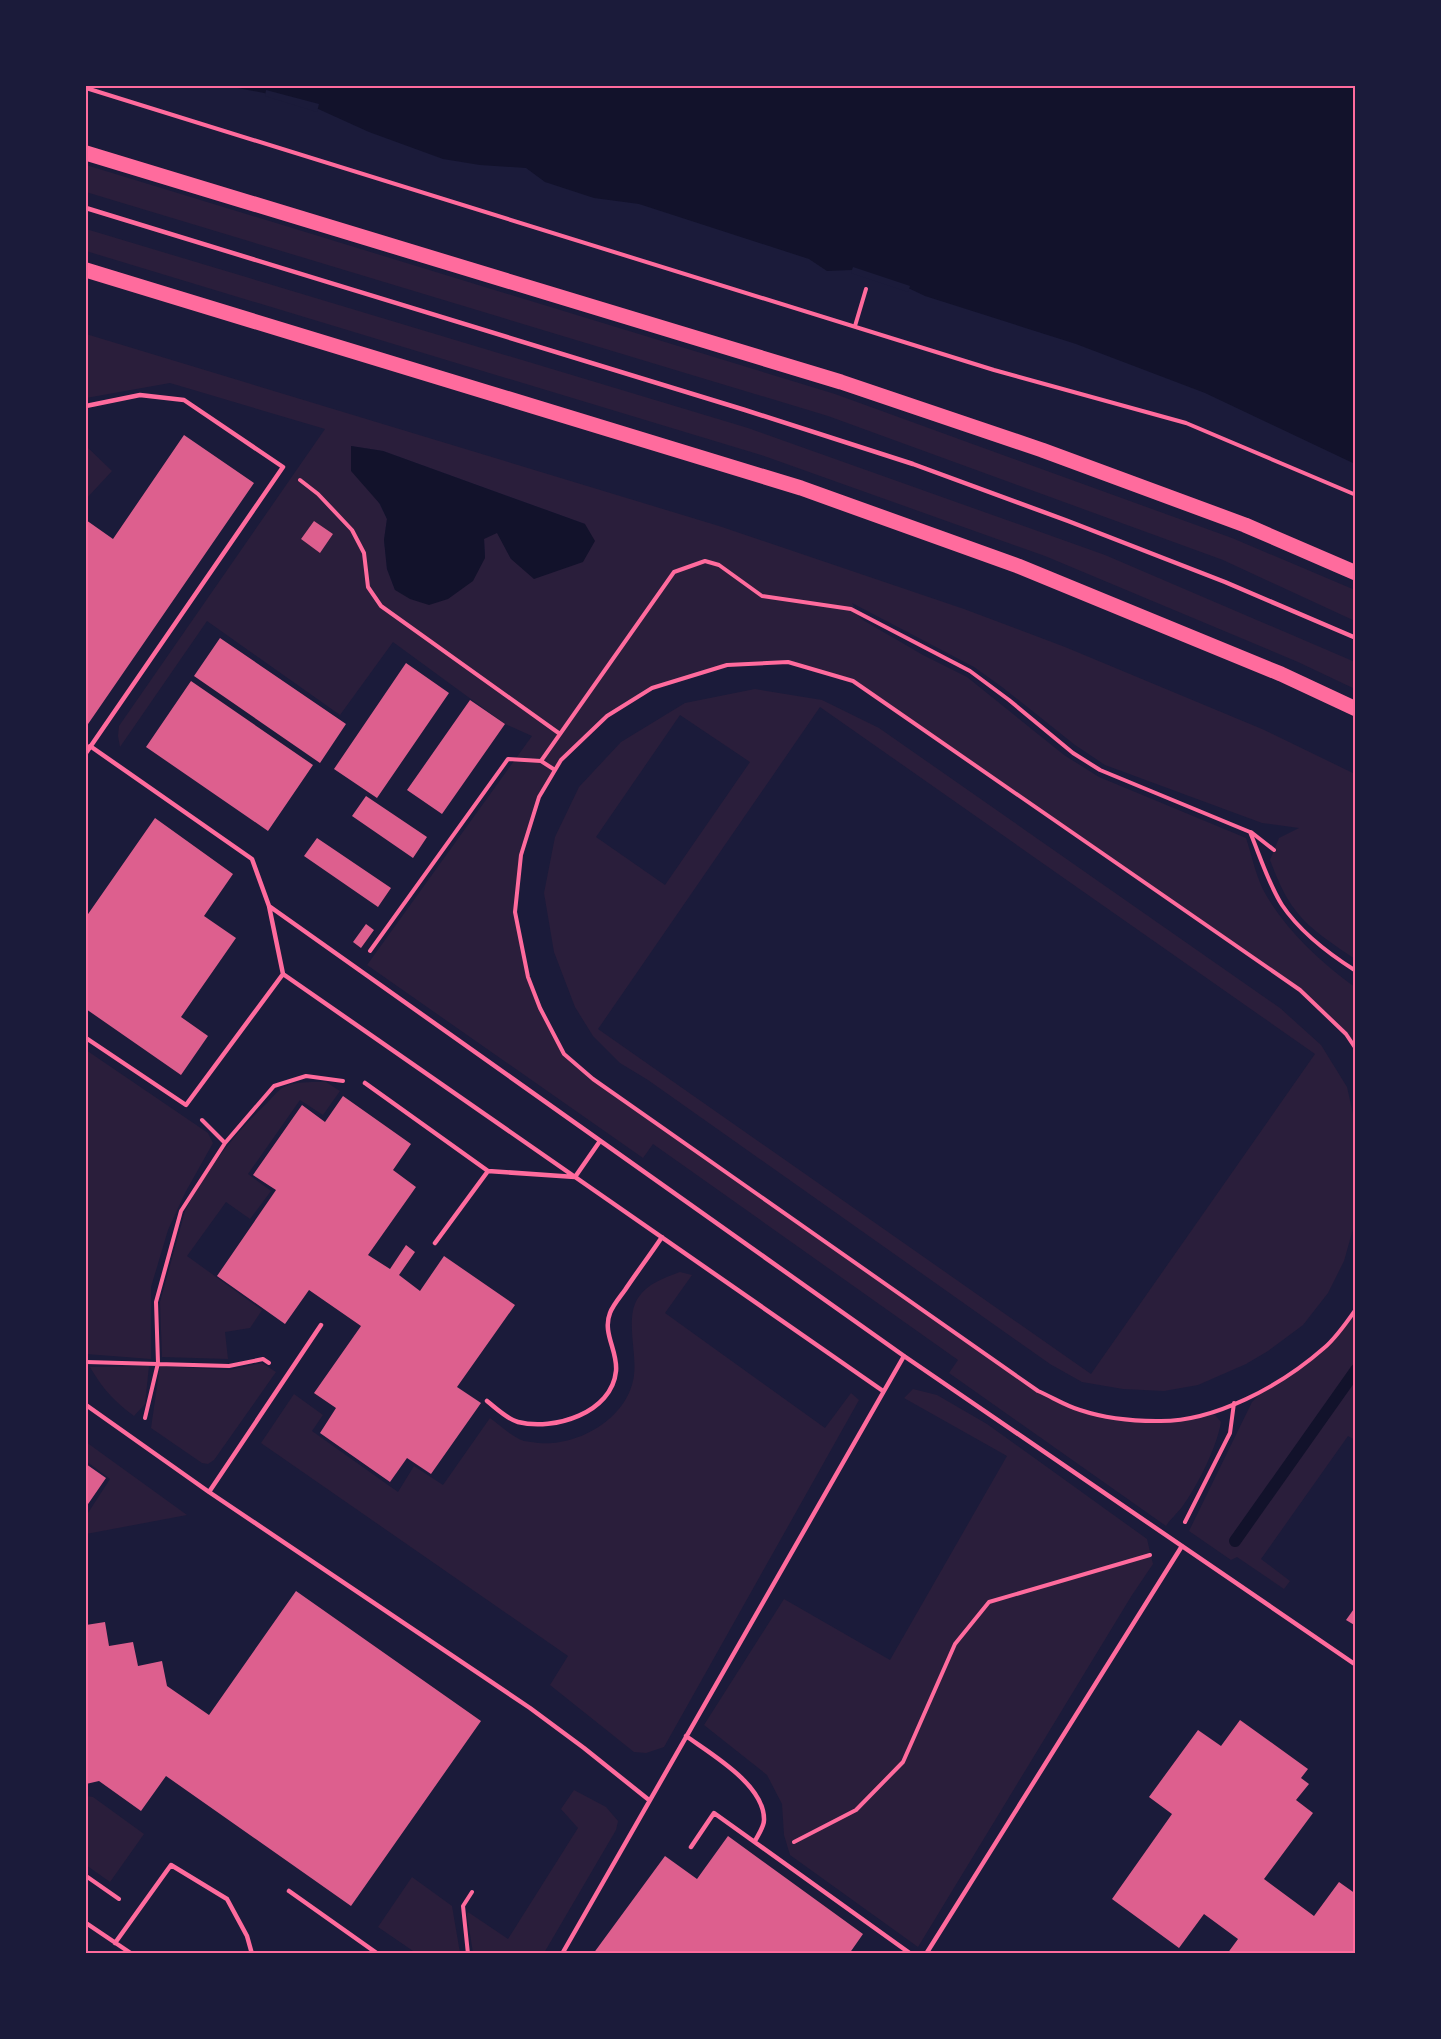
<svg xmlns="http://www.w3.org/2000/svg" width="1441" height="2039" font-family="Lato,sans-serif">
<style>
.green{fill:#2a1e3b;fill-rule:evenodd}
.water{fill:#12122b}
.pier{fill:#1b1b3a}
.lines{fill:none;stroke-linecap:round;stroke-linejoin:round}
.stream{stroke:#12122b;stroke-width:12}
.building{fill:#dd5f8e}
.path{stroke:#ff6b9d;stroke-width:4}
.service{stroke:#ff6b9d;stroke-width:4.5}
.primary{stroke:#ff6b9d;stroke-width:15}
.neatline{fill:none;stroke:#ff6b9d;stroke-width:2}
</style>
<rect width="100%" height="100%" fill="#1b1b3a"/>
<path class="green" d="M 86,165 L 835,394 L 1232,538 L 1355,590 L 1355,621 L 1223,560 L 828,416 L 86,192 Z
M 86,229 L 748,428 L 1105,555 L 1355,662 L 1355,689 L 1298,662 L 1045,556 L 761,455 L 86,251 Z
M 86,334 L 719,526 L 964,609 L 1065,647 L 1262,729 L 1355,774 L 1355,959 C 1336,946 1310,930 1296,911 C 1284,896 1277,878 1270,860 L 1279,838 L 1299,828 L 1262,823 L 1105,765 L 1075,745 L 1002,687 L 974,667 L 852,603 L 861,619 L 923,655 L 967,677 L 1064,755 L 1099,777 L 1246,838 C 1252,856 1256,878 1266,895 C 1287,931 1321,963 1355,987 L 1355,1049 L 1346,1034 L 1300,990 L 853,681 L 788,662 L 727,665 L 652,688 L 607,716 L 561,760 L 539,797 L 521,855 L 515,912 L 528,977 L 540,1008 L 564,1054 L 593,1079 L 1038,1391 L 1079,1410 L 1125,1419 L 1157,1422 L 1210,1414 L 1215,1415 L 1221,1422 C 1217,1446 1199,1483 1184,1504 C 1179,1512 1171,1518 1166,1526 L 949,1373 L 958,1360 L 653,1144 L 643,1158 L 367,965 L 532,736 L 505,724 L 393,642 L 340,715 L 207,621 L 120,747 L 118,736 L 119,726 L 325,429 L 170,383 L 86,398 ZM 351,446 L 383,451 L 585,524 L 511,559 L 497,532 L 484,538 L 485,558 L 395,590 L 387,569 L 384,540 L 387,519 ZM 314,522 L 333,534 L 320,552 L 301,539 Z
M 86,446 L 112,471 L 86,499 Z
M 755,689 L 822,700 L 879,728 L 1280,1008 L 1321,1045 L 1347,1087 L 1355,1123 L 1355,1222 L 1344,1261 L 1328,1293 L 1303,1325 L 1268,1351 L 1246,1364 L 1198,1385 L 1164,1391 L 1123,1389 L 1082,1382 L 1050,1364 L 648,1080 L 620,1063 L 593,1036 L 575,1007 L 554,952 L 544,893 L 555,837 L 579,787 L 621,742 L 685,703 ZM 820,707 L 1315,1054 L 1091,1374 L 598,1029 ZM 680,715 L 750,762 L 665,885 L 596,837 Z
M 86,1050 L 208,1133 L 213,1143 L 185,1193 L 168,1230 L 151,1287 L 151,1359 L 86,1354 Z
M 326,1082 L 340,1091 L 323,1115 L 300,1100 L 248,1174 L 271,1191 L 250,1219 L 226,1202 L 187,1256 L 262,1310 L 250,1328 L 225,1332 L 228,1359 L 162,1357 L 160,1302 L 185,1211 C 206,1170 234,1134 267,1103 C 272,1098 278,1090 284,1087 C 296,1081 313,1082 326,1082 Z
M 680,1272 L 692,1275 L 665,1313 L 825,1428 L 851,1393 L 859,1400 L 664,1747 L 646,1753 L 634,1752 L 550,1685 L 568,1656 L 261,1443 L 294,1394 L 323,1415 L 312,1431 L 398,1492 L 414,1466 L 443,1485 L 490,1418 C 500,1425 512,1437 524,1441 C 528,1442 534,1442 538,1443 C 578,1447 629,1418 634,1375 C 637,1352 625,1318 638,1298 C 648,1283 664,1278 680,1272 Z
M 1355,1309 L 1355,1440 L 1348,1436 L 1261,1559 L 1290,1581 L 1284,1589 L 1237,1557 L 1231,1560 L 1189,1531 L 1252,1402 L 1263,1391 L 1287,1376 L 1326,1347 Z
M 262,1363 L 276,1372 L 214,1460 L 208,1464 L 202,1463 L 151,1428 L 160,1366 L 229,1370 Z
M 149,1366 L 145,1404 L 134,1416 C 113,1400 103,1389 90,1367 Z
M 913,1389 L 937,1395 L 987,1424 L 1147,1539 L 1153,1564 L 1132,1595 L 918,1947 L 790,1855 L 784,1835 L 782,1804 L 767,1775 L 704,1725 L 784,1599 L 890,1660 L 1007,1456 L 904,1398 Z
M 86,1442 L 187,1515 L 86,1534 L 86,1516 L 110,1479 L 86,1461 Z
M 574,1790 L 606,1807 L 618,1821 L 616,1830 L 544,1953 L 473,1953 L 467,1915 L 468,1912 L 508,1939 L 578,1828 L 561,1809 Z
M 86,1796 L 93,1797 L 144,1834 L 110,1882 L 86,1865 Z
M 412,1877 L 452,1906 L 460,1953 L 416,1953 L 378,1927 Z"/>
<path class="water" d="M 227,86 L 1355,86 L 1355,464 L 1205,393 L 1076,344 L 925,296 L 906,287 L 852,270 L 827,271 L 809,259 L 639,204 L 594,198 L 545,182 L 526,168 L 480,165 L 443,159 L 369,132 L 316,108 L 264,93 Z
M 351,446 L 383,451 L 585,524 L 595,541 L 583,562 L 534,579 L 511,559 L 497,533 L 484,539 L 485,558 L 473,581 L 448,599 L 429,605 L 410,599 L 395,590 L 387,569 L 384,540 L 387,519 L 380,504 L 351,471 Z"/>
<path class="pier" d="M 266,90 L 319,104 L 317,112 L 265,96 Z
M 853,267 L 910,286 L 908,292 L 851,273 Z"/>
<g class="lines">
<path class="stream" d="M 1235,1541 L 1356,1370"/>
</g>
<path class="building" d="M 184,435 L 254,483 L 86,727 L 86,520 L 113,539 Z
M 314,521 L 333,534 L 320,553 L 301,539 Z
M 220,638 L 346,724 L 320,763 L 194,676 Z
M 406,663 L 449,693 L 377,798 L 334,769 Z
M 191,681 L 313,765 L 268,831 L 146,747 Z
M 470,700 L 505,724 L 442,814 L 407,790 Z
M 366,796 L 427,837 L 413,858 L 352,816 Z
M 155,818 L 233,874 L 204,916 L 236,938 L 181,1017 L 208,1036 L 181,1075 L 86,1009 L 86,917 Z
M 317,838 L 391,888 L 378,907 L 304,856 Z
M 366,924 L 374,930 L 361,948 L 353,942 Z
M 343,1096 L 411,1144 L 393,1170 L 416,1187 L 368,1255 L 390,1269 L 406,1245 L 415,1252 L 399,1275 L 420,1291 L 444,1256 L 515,1305 L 457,1387 L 481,1403 L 431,1474 L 407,1458 L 390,1482 L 320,1433 L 336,1408 L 314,1393 L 361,1326 L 309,1290 L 285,1324 L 217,1276 L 276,1190 L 253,1175 L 302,1105 L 325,1122 Z
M 86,1464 L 106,1478 L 86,1507 Z
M 296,1591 L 481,1721 L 351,1906 L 166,1776 L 141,1811 L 99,1781 L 86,1784 L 86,1625 L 105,1622 L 109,1646 L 133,1642 L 138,1666 L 162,1661 L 167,1686 L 209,1715 Z
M 1356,1606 L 1356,1626 L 1346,1620 Z
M 1240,1720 L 1308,1769 L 1301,1778 L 1309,1784 L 1296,1800 L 1313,1813 L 1264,1879 L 1314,1916 L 1339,1882 L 1356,1894 L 1356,1954 L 1227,1954 L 1238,1939 L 1204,1914 L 1179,1948 L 1112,1899 L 1172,1814 L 1149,1797 L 1198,1730 L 1221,1746 Z
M 728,1836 L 863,1934 L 849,1954 L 593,1954 L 665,1856 L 697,1879 Z"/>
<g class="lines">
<path class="path" d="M 86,88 L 994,370 L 1186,423 L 1356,495
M 855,326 L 866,289
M 300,480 L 318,494 L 352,530 L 364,553 L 368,587 L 381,606 L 560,734
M 555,770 L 541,761 L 674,572 L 705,561 L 719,565 L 762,596 L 851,609 L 970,671 L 1009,700 L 1073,753 L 1100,770 L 1250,832 C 1260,856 1268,883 1282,905 C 1300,932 1329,954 1356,971
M 1251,832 L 1274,850
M 370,951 L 508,759 L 541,761
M 1356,1049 L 1346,1034 L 1300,990 L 853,681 L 788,662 L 727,665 L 652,688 L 607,716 L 561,760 L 539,797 L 521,855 L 515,912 L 528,977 L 540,1008 L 564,1054 L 593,1079 L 1038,1391 C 1052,1397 1066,1406 1080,1410 C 1104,1418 1132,1421 1156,1421 C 1214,1423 1282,1385 1324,1348 C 1336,1338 1347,1322 1356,1309
M 225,1143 L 274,1086 L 306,1076 L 343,1081
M 86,1362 L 229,1366 L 263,1359 L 269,1363
M 145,1418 L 158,1363 L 156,1302 L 181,1211 L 225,1143 L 202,1120
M 1185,1522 L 1230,1433 L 1234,1403
M 794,1842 L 856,1810 L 903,1762 L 955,1644 L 989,1602 L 1150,1555
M 86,1876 L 119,1899
M 468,1954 L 463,1906 L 472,1892"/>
<path class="service" d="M 86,208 L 745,410 L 913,464 L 1068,521 L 1225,582 L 1356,638
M 86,406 L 140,395 L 184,400 L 283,467 L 86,753
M 90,746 L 252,859 L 269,906 L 904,1356 L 1356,1665
M 269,906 L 283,974
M 86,1038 L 186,1105 L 283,974 L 883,1391
M 365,1083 L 488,1171
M 435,1243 L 488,1171 L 575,1177 L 600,1141
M 487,1401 C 496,1408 507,1419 518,1422 C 554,1431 612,1413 616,1371 C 618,1351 602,1333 610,1313 C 613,1305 620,1297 625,1290 C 637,1272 650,1255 662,1237
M 86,1405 L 209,1492 L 530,1708 L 584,1748 L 649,1800
M 209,1492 L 321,1325
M 686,1736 C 711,1754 765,1785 764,1820 C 764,1827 758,1835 755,1841
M 691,1847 L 714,1813 L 911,1954
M 289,1891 L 378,1954
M 86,1923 L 132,1954
M 115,1943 L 171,1865 L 227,1899 L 247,1936 L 252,1954
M 562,1954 L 904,1356
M 926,1954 L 1182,1546"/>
<path class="primary" d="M 86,153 L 841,382 L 1042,450 L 1245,525 L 1356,573
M 86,270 L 801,488 L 1018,566 L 1281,674 L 1356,709"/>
</g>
<rect width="1441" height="2039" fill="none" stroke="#1b1b3a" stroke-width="174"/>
<rect x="87" y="87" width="1267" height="1865" class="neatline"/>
</svg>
